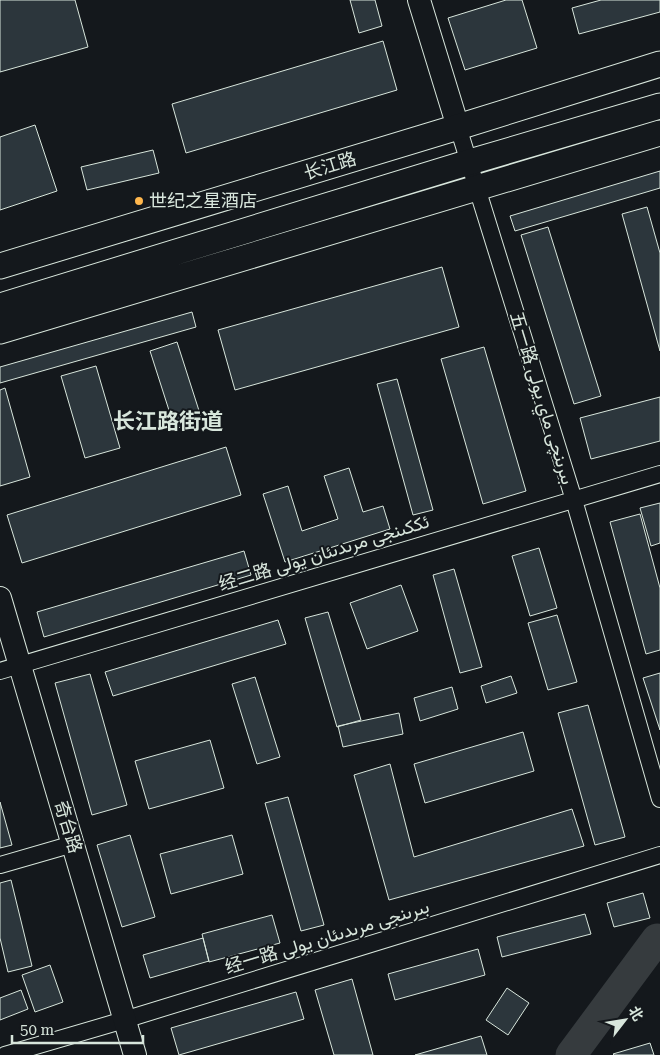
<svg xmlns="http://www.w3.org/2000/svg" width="660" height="1055" font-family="'Roboto Serif',Vazirmatn,'Noto Sans SC',serif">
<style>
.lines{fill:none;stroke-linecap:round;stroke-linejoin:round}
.river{stroke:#363b3e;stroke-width:31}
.building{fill:#2c363c;stroke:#d8e6dc}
.street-casing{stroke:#d8e6dc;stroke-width:18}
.secondary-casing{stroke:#d8e6dc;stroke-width:24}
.primary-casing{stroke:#d8e6dc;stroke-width:27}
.street{stroke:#14181c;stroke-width:16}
.secondary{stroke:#14181c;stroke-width:22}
.primary{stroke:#14181c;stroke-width:25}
.poi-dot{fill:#ffb74d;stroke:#14181c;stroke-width:2}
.labels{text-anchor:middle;stroke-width:4;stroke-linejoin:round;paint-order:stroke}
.street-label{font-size:18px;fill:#d8e6dc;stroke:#14181c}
.poi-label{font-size:18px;fill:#d8e6dc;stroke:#14181c;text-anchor:start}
.district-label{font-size:22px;font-weight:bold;fill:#d8e6dc;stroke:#14181c}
</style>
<rect width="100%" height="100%" fill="#14181c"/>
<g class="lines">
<path class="river" d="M 571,1055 L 657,939"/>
</g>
<path class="building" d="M 0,0 L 75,0 L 88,47 L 0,72 Z
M 350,0 L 375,0 L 382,26 L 359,33 Z
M 506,0 L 522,0 L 537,48 L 465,70 L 448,18 Z
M 601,0 L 660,0 L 660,12 L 579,34 L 572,8 Z
M 383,41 L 397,90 L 186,153 L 172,104 Z
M 35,125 L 57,191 L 0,210 L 0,137 Z
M 153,150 L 159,173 L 87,190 L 81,167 Z
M 660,171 L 660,188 L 515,231 L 510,216 Z
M 647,207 L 660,253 L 660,351 L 622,214 Z
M 548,227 L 601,396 L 574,404 L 521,235 Z
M 442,267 L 459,327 L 235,390 L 218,330 Z
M 192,312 L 196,327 L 0,383 L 0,367 Z
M 177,342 L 202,420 L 175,429 L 150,351 Z
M 484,347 L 526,491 L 483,504 L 441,359 Z
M 96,366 L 120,448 L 85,458 L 61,376 Z
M 397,379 L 433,510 L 413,515 L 377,384 Z
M 5,388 L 30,477 L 0,486 L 0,390 Z
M 660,397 L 660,441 L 591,459 L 580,418 Z
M 226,447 L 241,495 L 22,563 L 7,515 Z
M 349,468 L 363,512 L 383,506 L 390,529 L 285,562 L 263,494 L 288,486 L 302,531 L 338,519 L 324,476 Z
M 660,503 L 660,543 L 651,546 L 640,508 Z
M 640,514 L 660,588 L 660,650 L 646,654 L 610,522 Z
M 539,548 L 557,608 L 530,616 L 512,556 Z
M 244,551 L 251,575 L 44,637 L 37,612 Z
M 454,569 L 482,667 L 460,673 L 433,575 Z
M 401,585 L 418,631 L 367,649 L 350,603 Z
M 328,612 L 361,720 L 337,727 L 305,618 Z
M 557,615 L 577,682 L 548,690 L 528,623 Z
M 278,620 L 286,644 L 113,696 L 105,672 Z
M 660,673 L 660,730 L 643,678 Z
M 90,674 L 127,805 L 92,815 L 55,683 Z
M 511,676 L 517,693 L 486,703 L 481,686 Z
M 255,677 L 280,757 L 257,764 L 232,684 Z
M 452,687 L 458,709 L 420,721 L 414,698 Z
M 588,705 L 625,837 L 595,845 L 558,713 Z
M 399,713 L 403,734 L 343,747 L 338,726 Z
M 523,732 L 534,771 L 425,803 L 414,764 Z
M 210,740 L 224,788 L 149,809 L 135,761 Z
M 390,764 L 414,857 L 572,809 L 584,846 L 389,900 L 354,775 Z
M 288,797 L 324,925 L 301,931 L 265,803 Z
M 0,802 L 12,845 L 0,848 Z
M 130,835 L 155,917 L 122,927 L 97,845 Z
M 232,835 L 243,874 L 171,894 L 160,854 Z
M 11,880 L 32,966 L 8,972 L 0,938 L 0,883 Z
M 643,893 L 650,918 L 614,927 L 607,903 Z
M 585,914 L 591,934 L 502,957 L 497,937 Z
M 272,915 L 280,943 L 209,962 L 202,934 Z
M 203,938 L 209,961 L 150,978 L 143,955 Z
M 478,949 L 485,975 L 395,1000 L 388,974 Z
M 50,965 L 63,1002 L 35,1012 L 22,975 Z
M 352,979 L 373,1055 L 334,1055 L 315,990 Z
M 507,988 L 529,1003 L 508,1035 L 486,1020 Z
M 21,990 L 28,1009 L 0,1020 L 0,998 Z
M 296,992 L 304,1019 L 179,1055 L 171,1028 Z
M 481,1036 L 487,1055 L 415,1055 Z
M 650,1043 L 654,1055 L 614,1055 L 613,1054 Z"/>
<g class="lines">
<defs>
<path id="street" d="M 458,127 L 574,500 L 660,799
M 0,671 L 660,474
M 0,865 L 73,844
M 5,1055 L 124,1020 L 660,855"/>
<path id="secondary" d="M 419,0 L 458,127
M 0,598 L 135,1055"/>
<path id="primary" d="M 0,266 L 458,127 L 660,64
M 0,306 L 470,162 L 660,106
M 0,331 L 660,133"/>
</defs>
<use href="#street" class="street-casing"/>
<use href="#secondary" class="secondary-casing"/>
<use href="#primary" class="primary-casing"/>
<use href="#street" class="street"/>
<use href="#secondary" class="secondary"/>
<use href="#primary" class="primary"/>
</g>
<circle class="poi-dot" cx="139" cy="201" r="5"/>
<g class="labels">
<g class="street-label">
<text transform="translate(330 166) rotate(-17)" y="6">长江路</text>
<text transform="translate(542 398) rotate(73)" y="6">五一路 بىرىنچى ماي يولى</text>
<text transform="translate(324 553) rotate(-17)" y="6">经二路 ئككىنجى مرىدىئان يولى</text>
<text transform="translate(68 827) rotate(73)" y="6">奇台路</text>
<text transform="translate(327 937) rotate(-17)" y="6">经一路 بىرىنجى مرىدىئان يولى</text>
</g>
<g class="poi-label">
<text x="149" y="207">世纪之星酒店</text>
</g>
<g class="district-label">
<text x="168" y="429">长江路街道</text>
</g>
</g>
<g transform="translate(625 1020) rotate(59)" stroke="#14181c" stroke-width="4" paint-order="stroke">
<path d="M0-4L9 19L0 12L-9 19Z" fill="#d8e6dc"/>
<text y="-8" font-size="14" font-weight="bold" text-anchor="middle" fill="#d8e6dc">北</text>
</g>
<path d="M12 1035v8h131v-8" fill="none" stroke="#d8e6dc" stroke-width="2.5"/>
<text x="20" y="1035" font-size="15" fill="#d8e6dc" stroke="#14181c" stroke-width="4" paint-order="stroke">50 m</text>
</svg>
